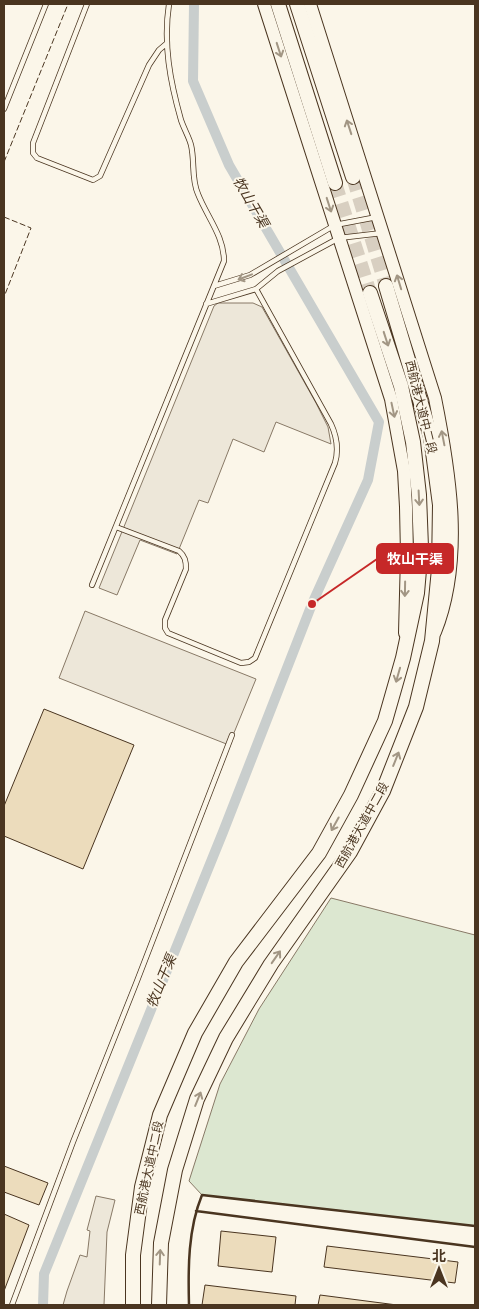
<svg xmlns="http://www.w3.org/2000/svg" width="479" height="1309" font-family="Inter,'Noto Sans SC',sans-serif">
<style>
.green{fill:#dce7d0;stroke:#887966}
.parking{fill:#ede7d9;stroke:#887966}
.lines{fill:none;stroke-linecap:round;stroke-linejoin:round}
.canal{stroke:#c9cecd;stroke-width:10}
.building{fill:#ecdcbc;stroke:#4a3520}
.primary-tunnel{stroke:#d8cfc1;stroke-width:14;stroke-dasharray:14 7;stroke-linecap:butt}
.lane-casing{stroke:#4a3520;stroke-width:6}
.secondary-casing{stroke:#4a3520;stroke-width:14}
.primary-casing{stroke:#4a3520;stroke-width:16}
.lane{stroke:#fbf6e9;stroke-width:4.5}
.secondary{stroke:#fbf6e9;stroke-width:12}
.primary{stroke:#fbf6e9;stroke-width:14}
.fence{stroke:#4a3520;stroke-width:1;stroke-dasharray:6 2.5;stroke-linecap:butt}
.wall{stroke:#4a3520;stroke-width:2.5}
.oneway{stroke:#a29684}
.labels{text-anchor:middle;stroke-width:4;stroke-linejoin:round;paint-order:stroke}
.street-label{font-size:12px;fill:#4a3520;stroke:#fbf6e9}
.water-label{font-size:14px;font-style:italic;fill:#4a3520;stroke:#fbf6e9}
.leader{fill:none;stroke:#c62828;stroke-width:2}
.callout-dot{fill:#c62828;stroke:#fbf6e9;stroke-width:2}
.callout{fill:#c62828;stroke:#c62828;stroke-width:2}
.callout-label{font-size:14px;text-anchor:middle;font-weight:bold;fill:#fff}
</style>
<rect width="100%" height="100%" fill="#fbf6e9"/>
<path class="green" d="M 331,898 L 475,935 L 475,1226 L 202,1195 L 189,1181 L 220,1084 L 259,1009 Z"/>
<path class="parking" d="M 218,303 L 253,303 L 262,307 L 316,403 L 328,427 L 331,444 L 276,422 L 264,452 L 233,439 L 208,503 L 199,500 L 177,554 L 140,540 L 117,595 L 99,588 L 214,306 Z
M 85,611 L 256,679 L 229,745 L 59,678 Z
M 96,1196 L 115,1200 L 107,1232 L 104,1305 L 63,1305 L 67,1291 L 80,1255 L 87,1257 L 90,1231 L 87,1230 Z"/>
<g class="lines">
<path class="canal" d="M 43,1305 L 44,1274 L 223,832 L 312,604 L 368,480 L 379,422 L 229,165 L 193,81 L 194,4"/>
</g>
<path class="building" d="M 44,709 L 134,745 L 83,869 L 4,836 L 4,806 Z
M 4,1166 L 48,1183 L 39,1205 L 4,1192 Z
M 4,1214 L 29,1225 L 4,1291 Z
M 221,1231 L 276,1237 L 272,1272 L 218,1266 Z
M 327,1246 L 458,1262 L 455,1283 L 324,1267 Z
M 205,1285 L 296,1296 L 295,1305 L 202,1305 Z
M 320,1295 L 397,1305 L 318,1305 Z"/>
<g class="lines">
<path class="primary-tunnel" d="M 353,177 L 386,286
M 335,183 L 370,293"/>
<defs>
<path id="lane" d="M 87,4 L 33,143 L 33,153 L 37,158 L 88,178 L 93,180 L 100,176 L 149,65 L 159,50 L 166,44
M 4,109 L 46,4
M 214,286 L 250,275 L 335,225 L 377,217
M 206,304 L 256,289 L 278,271 L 339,238 L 382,233
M 116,527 L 179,551 C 185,556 186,561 186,569 L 165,620 L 165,628 L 168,633 L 241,663 L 249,662 L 255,658 L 335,463 C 339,449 337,437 331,424 L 256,289
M 92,585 L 224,261 C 224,236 207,217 198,194 C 191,179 195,161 191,145 C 189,137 184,129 181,120 C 170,81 163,44 169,4
M 12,1305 L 73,1142 L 137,981 L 232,735"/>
<path id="secondary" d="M 264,4 L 391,399 L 404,471 L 406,507 L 407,555 L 405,633
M 310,4 L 435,398 C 450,473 464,559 435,632"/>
<path id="primary" d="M 278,4 L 335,183
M 297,4 L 353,177
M 133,1305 L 133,1255 L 142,1187 L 160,1115 L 195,1033 L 236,962 L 319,853 L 351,795 L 385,721 L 403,658 L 417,593 L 421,547 L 419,495 L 413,442 L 401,386 L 370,293
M 159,1305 L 161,1243 L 175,1170 L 197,1099 L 226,1038 L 271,964 L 350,852 L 383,791 L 416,707 L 432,641 L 439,569 L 440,505 L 431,437 L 386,286"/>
</defs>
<use href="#lane" class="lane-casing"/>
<use href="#secondary" class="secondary-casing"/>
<use href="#primary" class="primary-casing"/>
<use href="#lane" class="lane"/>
<use href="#secondary" class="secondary"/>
<use href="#primary" class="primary"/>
<path class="fence" d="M 4,162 L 68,4
M 4,217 L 31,228 L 4,297"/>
<path class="wall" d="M 196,1211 L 475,1247
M 189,1305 C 188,1268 188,1229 202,1195 L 475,1226"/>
</g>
<defs><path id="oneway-shaft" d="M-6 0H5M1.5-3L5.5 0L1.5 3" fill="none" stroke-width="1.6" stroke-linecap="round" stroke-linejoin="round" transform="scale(1.25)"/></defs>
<g class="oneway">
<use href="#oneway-shaft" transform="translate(279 50) rotate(72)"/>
<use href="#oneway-shaft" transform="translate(349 127) rotate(-108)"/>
<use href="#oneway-shaft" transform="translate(329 205) rotate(72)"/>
<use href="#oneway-shaft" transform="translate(245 277) rotate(159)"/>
<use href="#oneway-shaft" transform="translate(399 282) rotate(-107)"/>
<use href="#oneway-shaft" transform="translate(386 339) rotate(72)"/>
<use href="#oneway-shaft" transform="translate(393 410) rotate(78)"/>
<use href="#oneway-shaft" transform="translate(443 438) rotate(-101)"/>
<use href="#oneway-shaft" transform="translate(419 498) rotate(87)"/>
<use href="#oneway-shaft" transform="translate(405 589) rotate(91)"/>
<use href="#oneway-shaft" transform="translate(398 675) rotate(106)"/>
<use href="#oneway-shaft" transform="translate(396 759) rotate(-68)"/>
<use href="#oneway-shaft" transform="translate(335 824) rotate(119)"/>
<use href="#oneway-shaft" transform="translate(276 957) rotate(-55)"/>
<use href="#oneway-shaft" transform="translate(198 1099) rotate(-68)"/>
<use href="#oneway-shaft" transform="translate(160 1257) rotate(-88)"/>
</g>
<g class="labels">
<g class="street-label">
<text transform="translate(421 407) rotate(76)" y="4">西航港大道中二段</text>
<text transform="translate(362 825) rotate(-61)" y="4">西航港大道中二段</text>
<text transform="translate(149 1168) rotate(-78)" y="4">西航港大道中二段</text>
</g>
<g class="water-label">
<text transform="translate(251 202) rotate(60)" y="5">牧山干渠</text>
<text transform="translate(161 981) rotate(-68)" y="5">牧山干渠</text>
</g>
</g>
<path class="leader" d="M312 604L377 559"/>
<circle class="callout-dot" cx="312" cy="604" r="5"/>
<rect class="callout" x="377" y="544" width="76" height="29" rx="5"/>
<g class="callout-label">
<text x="415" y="564">牧山干渠</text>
</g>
<rect width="479" height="1309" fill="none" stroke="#4a3520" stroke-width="10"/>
<g transform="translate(439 1269)" stroke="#fbf6e9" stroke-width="4" paint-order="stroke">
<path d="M0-4L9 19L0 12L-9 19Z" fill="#4a3520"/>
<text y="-8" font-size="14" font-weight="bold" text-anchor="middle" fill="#4a3520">北</text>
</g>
</svg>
